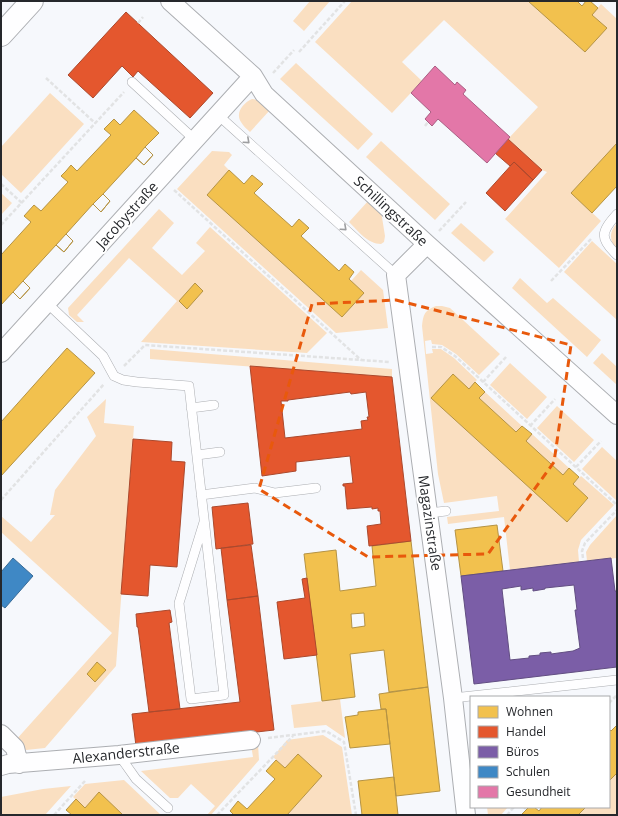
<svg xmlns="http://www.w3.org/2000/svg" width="618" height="816" font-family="'Open Sans',sans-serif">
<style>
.green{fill:#fadfc1}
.homes{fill:#f2c14e;stroke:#b59344;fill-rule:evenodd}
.shops{fill:#e4572e;stroke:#ab492d;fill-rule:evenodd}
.offices{fill:#7b5ea7;stroke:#624e82;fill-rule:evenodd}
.schools{fill:#3f88c5;stroke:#386b97}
.health{fill:#e377a8;stroke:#aa5f83}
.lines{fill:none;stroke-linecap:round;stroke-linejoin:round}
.service-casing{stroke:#acaeb2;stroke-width:10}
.minor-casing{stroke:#acaeb2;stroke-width:20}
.primary-casing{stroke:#acaeb2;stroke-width:24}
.path{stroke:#e2e3e4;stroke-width:2.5;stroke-dasharray:4 2;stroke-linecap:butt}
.service{stroke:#fefeff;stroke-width:9}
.minor{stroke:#fefeff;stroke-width:18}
.primary{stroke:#fefeff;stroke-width:22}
.oneway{stroke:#9d9ea0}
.marked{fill:none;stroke:#e8590c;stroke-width:3;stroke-dasharray:8 5;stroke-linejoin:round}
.labels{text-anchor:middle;stroke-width:4;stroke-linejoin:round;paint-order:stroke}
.street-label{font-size:14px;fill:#26282c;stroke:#fff}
</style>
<rect width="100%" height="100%" fill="#f6f8fc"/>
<path class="green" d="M 310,1 L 330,1 L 304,31 L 293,21 Z
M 352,1 L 528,1 L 585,52 L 606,28 L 592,15 L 601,4 L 617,19 L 617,143 L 571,193 L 601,221 L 559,268 L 505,219 L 547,172 L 542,170 L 508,139 L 538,107 L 444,20 L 402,62 L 422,81 L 392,113 L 315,42 Z
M 296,63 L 373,134 L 358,150 L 280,79 Z
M 50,93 L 84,124 L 21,193 L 1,174 L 1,147 Z
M 252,99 C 260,100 264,104 270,110 L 250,132 C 247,129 243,126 241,122 C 235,113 243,103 252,99 Z
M 381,141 L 450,204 L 435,220 L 366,157 Z
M 212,151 L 229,152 L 232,155 L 224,165 L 229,170 L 207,195 L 342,317 L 364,293 L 351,281 L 361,270 L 383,290 L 388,328 L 336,333 L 177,189 Z
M 1,193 L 12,203 L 1,215 Z
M 369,200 L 381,211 L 385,236 L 384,242 L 381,244 C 368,244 358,231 349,222 Z
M 159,209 L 174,223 L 152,248 L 182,275 L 205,251 L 196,243 L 210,227 L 327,333 L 307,353 L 141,342 L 177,301 L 129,258 L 77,315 L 84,322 L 77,322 L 69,315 L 68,308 Z
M 461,223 L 494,252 L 484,262 L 451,233 Z
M 617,223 L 617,251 C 610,241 608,233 617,223 Z
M 592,241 L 617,264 L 617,320 L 564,272 Z
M 520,278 L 547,303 L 553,298 L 601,340 L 587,357 L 512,288 Z
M 436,306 L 442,306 L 450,308 L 500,354 L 479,375 L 456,354 L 442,345 L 432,344 L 431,340 L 425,341 L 426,354 L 433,353 L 432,349 L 441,349 L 454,358 L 477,380 L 469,389 L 431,398 L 567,522 L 588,499 L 573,484 L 581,476 L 614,505 L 581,540 L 578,550 L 579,562 L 510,570 L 504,517 L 448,524 L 447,517 L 499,511 L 497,496 L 444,503 L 438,474 L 422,326 C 423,314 425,310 436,306 Z
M 150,349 L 392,369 L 392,377 L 150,359 Z
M 602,353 L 617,367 L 617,385 L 593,363 Z
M 510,363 L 547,397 L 527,419 L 490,385 Z
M 485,392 L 522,426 L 516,432 L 479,398 Z
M 106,399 L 104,423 L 134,426 L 116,666 L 45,748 L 26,750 L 15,741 L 112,633 L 1,532 L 1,516 L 31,542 L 55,515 L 50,515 L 55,490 L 96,436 L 87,417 Z
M 557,406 L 594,440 L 574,462 L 537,428 Z
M 532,434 L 569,468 L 563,475 L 526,441 Z
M 602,447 L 617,461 L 617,501 L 582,469 Z
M 617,515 L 617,558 L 587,561 L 586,552 L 590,545 Z
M 340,699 L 345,738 L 326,725 L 294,728 L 291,705 Z
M 323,735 L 342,747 L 352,815 L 287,815 L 322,776 L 298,754 L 285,768 L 273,757 L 287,740 Z
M 258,744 L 259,760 L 211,815 L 207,815 L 215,806 L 191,784 L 178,798 L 170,798 L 141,771 L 253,757 L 251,745 Z
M 617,773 L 617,815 L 578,815 L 586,807 L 609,807 L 609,781 Z
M 124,780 L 161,815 L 123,815 L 99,793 L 85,808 L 73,797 L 85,784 Z
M 71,786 L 45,815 L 1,815 L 1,797 L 43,789 Z
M 487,807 L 508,807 L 501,815 L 488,815 Z"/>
<path class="homes" d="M 528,1 L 577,1 L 582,6 L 586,1 L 590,1 L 598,8 L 592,15 L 607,28 L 585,52 Z
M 134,110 L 159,133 L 145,147 L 153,155 L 144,165 L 136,158 L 103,194 L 110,201 L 101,212 L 93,204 L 66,234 L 73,241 L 64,252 L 56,245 L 23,281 L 30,288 L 20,299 L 13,292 L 1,305 L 1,255 L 31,222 L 24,216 L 34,205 L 41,211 L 68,182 L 61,176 L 66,171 L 71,165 L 77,171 L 111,135 L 104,129 L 114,119 L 120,125 Z
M 617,143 L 617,186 L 592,213 L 571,193 Z
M 145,147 L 153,155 L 144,165 L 136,158 Z
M 229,170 L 244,184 L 252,175 L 263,184 L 254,193 L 292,227 L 299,219 L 309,228 L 301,236 L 339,271 L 345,264 L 354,272 L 349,279 L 364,293 L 342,317 L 207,195 Z
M 103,194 L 110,201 L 101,212 L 93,204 Z
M 66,234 L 73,241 L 64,252 L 56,245 Z
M 23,281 L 30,288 L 20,299 L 13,292 Z
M 195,283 L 203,291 L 187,309 L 179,301 Z
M 67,348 L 95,373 L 1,476 L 1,422 Z
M 453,374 L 469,389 L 475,382 L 485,392 L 479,398 L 516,432 L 522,426 L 532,434 L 526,441 L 563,475 L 569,468 L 579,477 L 573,484 L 588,498 L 567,522 L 431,398 Z
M 497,525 L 503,571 L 461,576 L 455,530 Z
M 411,541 L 428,687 L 389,692 L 384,650 L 350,654 L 355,697 L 322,701 L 304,554 L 336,550 L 340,591 L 376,586 L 372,546 ZM 364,613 L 365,626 L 352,628 L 351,614 Z
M 97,662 L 106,670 L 95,682 L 87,674 Z
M 428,687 L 440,791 L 396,796 L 386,709 L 381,709 L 379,694 Z
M 386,709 L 390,744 L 350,748 L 345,717 L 358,715 L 358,712 Z
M 617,725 L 617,773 L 609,781 L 609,729 L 611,731 Z
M 298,754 L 322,776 L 287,815 L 234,815 L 230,811 L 238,801 L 247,809 L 275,779 L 266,771 L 276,760 L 285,768 Z
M 394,777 L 398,815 L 362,815 L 358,781 Z
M 99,792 L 123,815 L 72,815 L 66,810 L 76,799 L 85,808 Z
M 529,807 L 534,807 L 539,811 L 542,807 L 586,807 L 578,815 L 523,815 L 522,814 Z"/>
<path class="shops" d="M 126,12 L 213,93 L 190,118 L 138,71 L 133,77 L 122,66 L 93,98 L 68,75 Z
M 508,139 L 542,170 L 533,180 L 514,162 L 510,166 L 495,153 Z
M 514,162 L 533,180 L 505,211 L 486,193 Z
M 250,366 L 392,377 L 411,541 L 369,546 L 367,526 L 381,524 L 380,511 L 378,511 L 378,508 L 372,509 L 372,507 L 347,509 L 345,486 L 343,486 L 343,484 L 353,483 L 350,456 L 296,462 L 296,471 L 262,476 ZM 350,392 L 351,394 L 366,392 L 369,417 L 367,417 L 368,420 L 361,421 L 362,429 L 285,438 L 281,401 L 288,401 L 288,400 Z
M 133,439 L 172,442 L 171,461 L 185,462 L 177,567 L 150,565 L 148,596 L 121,594 Z
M 248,503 L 253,544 L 216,549 L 212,507 Z
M 251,545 L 258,596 L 227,600 L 221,548 Z
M 307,578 L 317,655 L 284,659 L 277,602 L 305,598 L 302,579 Z
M 258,596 L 274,730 L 136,746 L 132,714 L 240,702 L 227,600 Z
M 170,610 L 172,622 L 169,623 L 180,709 L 149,712 L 138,627 L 137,627 L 136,614 Z"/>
<path class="offices" d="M 611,558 L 615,591 L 617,591 L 617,667 L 474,684 L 461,576 ZM 574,585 L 577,610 L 575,610 L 580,648 L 573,651 L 551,654 L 551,652 L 540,653 L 540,655 L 529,656 L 529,658 L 510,660 L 502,589 L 521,586 L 521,590 L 533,588 L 533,591 L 545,589 L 545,588 Z"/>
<path class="schools" d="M 13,558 L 33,576 L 5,608 L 1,605 L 1,572 Z"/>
<path class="health" d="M 435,66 L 455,85 L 457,82 L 466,90 L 463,94 L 510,137 L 487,163 L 438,119 L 432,126 L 425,119 L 431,112 L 411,93 Z"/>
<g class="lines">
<defs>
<path id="service" d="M 132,82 L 195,140
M 218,115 L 396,275
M 617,214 C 601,232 599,238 617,255
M 47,303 L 103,356 L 114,376 L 123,380 L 137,382 L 189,386 L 224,695 L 191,699 L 179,603 L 204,522
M 191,408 L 214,405
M 197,455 L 220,452
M 201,495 L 255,488 L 275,493 L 316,488
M 429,513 L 446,511
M 453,698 L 617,680
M 119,755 L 136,779 L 168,808"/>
<path id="minor" d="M 170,1 L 253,76 L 264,94 L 427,244 L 617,415
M 427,244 L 396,275 L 453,698 L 466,815
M 1,353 L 253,76
M 1,734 L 15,748 L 19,764
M 1,766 L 8,764 L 119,755 L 251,740"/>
<path id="primary" d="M 1,35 L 32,1"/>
</defs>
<use href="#service" class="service-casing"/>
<use href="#minor" class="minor-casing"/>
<use href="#primary" class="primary-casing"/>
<path class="path" d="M 138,23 L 143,17
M 299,52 L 345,1
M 273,73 L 294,50
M 46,78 L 95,123
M 425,126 L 428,122
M 1,184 L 22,203
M 174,190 L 361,360
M 1,225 L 124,92
M 439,231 L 466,202
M 551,281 L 591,239
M 432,347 L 441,347 L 455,356 L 617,505
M 124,366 L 145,345 L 390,362
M 483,382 L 507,356
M 530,426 L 555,399
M 576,467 L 601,441
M 1,500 L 104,384
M 583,558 L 582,551 L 585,543 L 617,510
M 609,703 L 617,695
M 268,738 L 326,731 L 344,742 L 356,815
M 524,807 L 526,809
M 54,815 L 85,781
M 217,815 L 293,736
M 507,815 L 514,807"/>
<use href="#service" class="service"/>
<use href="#minor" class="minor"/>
<use href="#primary" class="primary"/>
</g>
<defs><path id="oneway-chevron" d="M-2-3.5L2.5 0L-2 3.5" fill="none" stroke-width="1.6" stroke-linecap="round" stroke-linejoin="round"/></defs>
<g class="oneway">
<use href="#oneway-chevron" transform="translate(247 141) rotate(42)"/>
<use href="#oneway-chevron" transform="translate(344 228) rotate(42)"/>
</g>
<path class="marked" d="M 396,300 L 571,345 L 554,462 L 488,554 L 368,557 L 259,489 L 312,304 Z"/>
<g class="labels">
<g class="street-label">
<text transform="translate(391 211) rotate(43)" y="5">Schillingstraße</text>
<text transform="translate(127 215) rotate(-48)" y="5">Jacobystraße</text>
<text transform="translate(430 523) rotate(82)" y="5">Magazinstraße</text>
<text transform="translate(126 753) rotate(-6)" y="5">Alexanderstraße</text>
</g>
</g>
<rect width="618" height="816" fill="none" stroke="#26282c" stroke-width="4"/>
<rect x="470" y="696" width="140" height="112" fill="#ffffff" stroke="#a8a9ab"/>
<rect x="478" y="706" width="20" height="12" fill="#f2c14e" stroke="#a8a9ab"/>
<text x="506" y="716" font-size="12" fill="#26282c">Wohnen</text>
<rect x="478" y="726" width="20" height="12" fill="#e4572e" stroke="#a8a9ab"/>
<text x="506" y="736" font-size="12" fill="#26282c">Handel</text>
<rect x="478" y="746" width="20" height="12" fill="#7b5ea7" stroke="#a8a9ab"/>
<text x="506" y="756" font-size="12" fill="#26282c">Büros</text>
<rect x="478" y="766" width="20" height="12" fill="#3f88c5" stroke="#a8a9ab"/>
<text x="506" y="776" font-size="12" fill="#26282c">Schulen</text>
<rect x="478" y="786" width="20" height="12" fill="#e377a8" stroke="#a8a9ab"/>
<text x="506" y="796" font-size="12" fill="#26282c">Gesundheit</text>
</svg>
